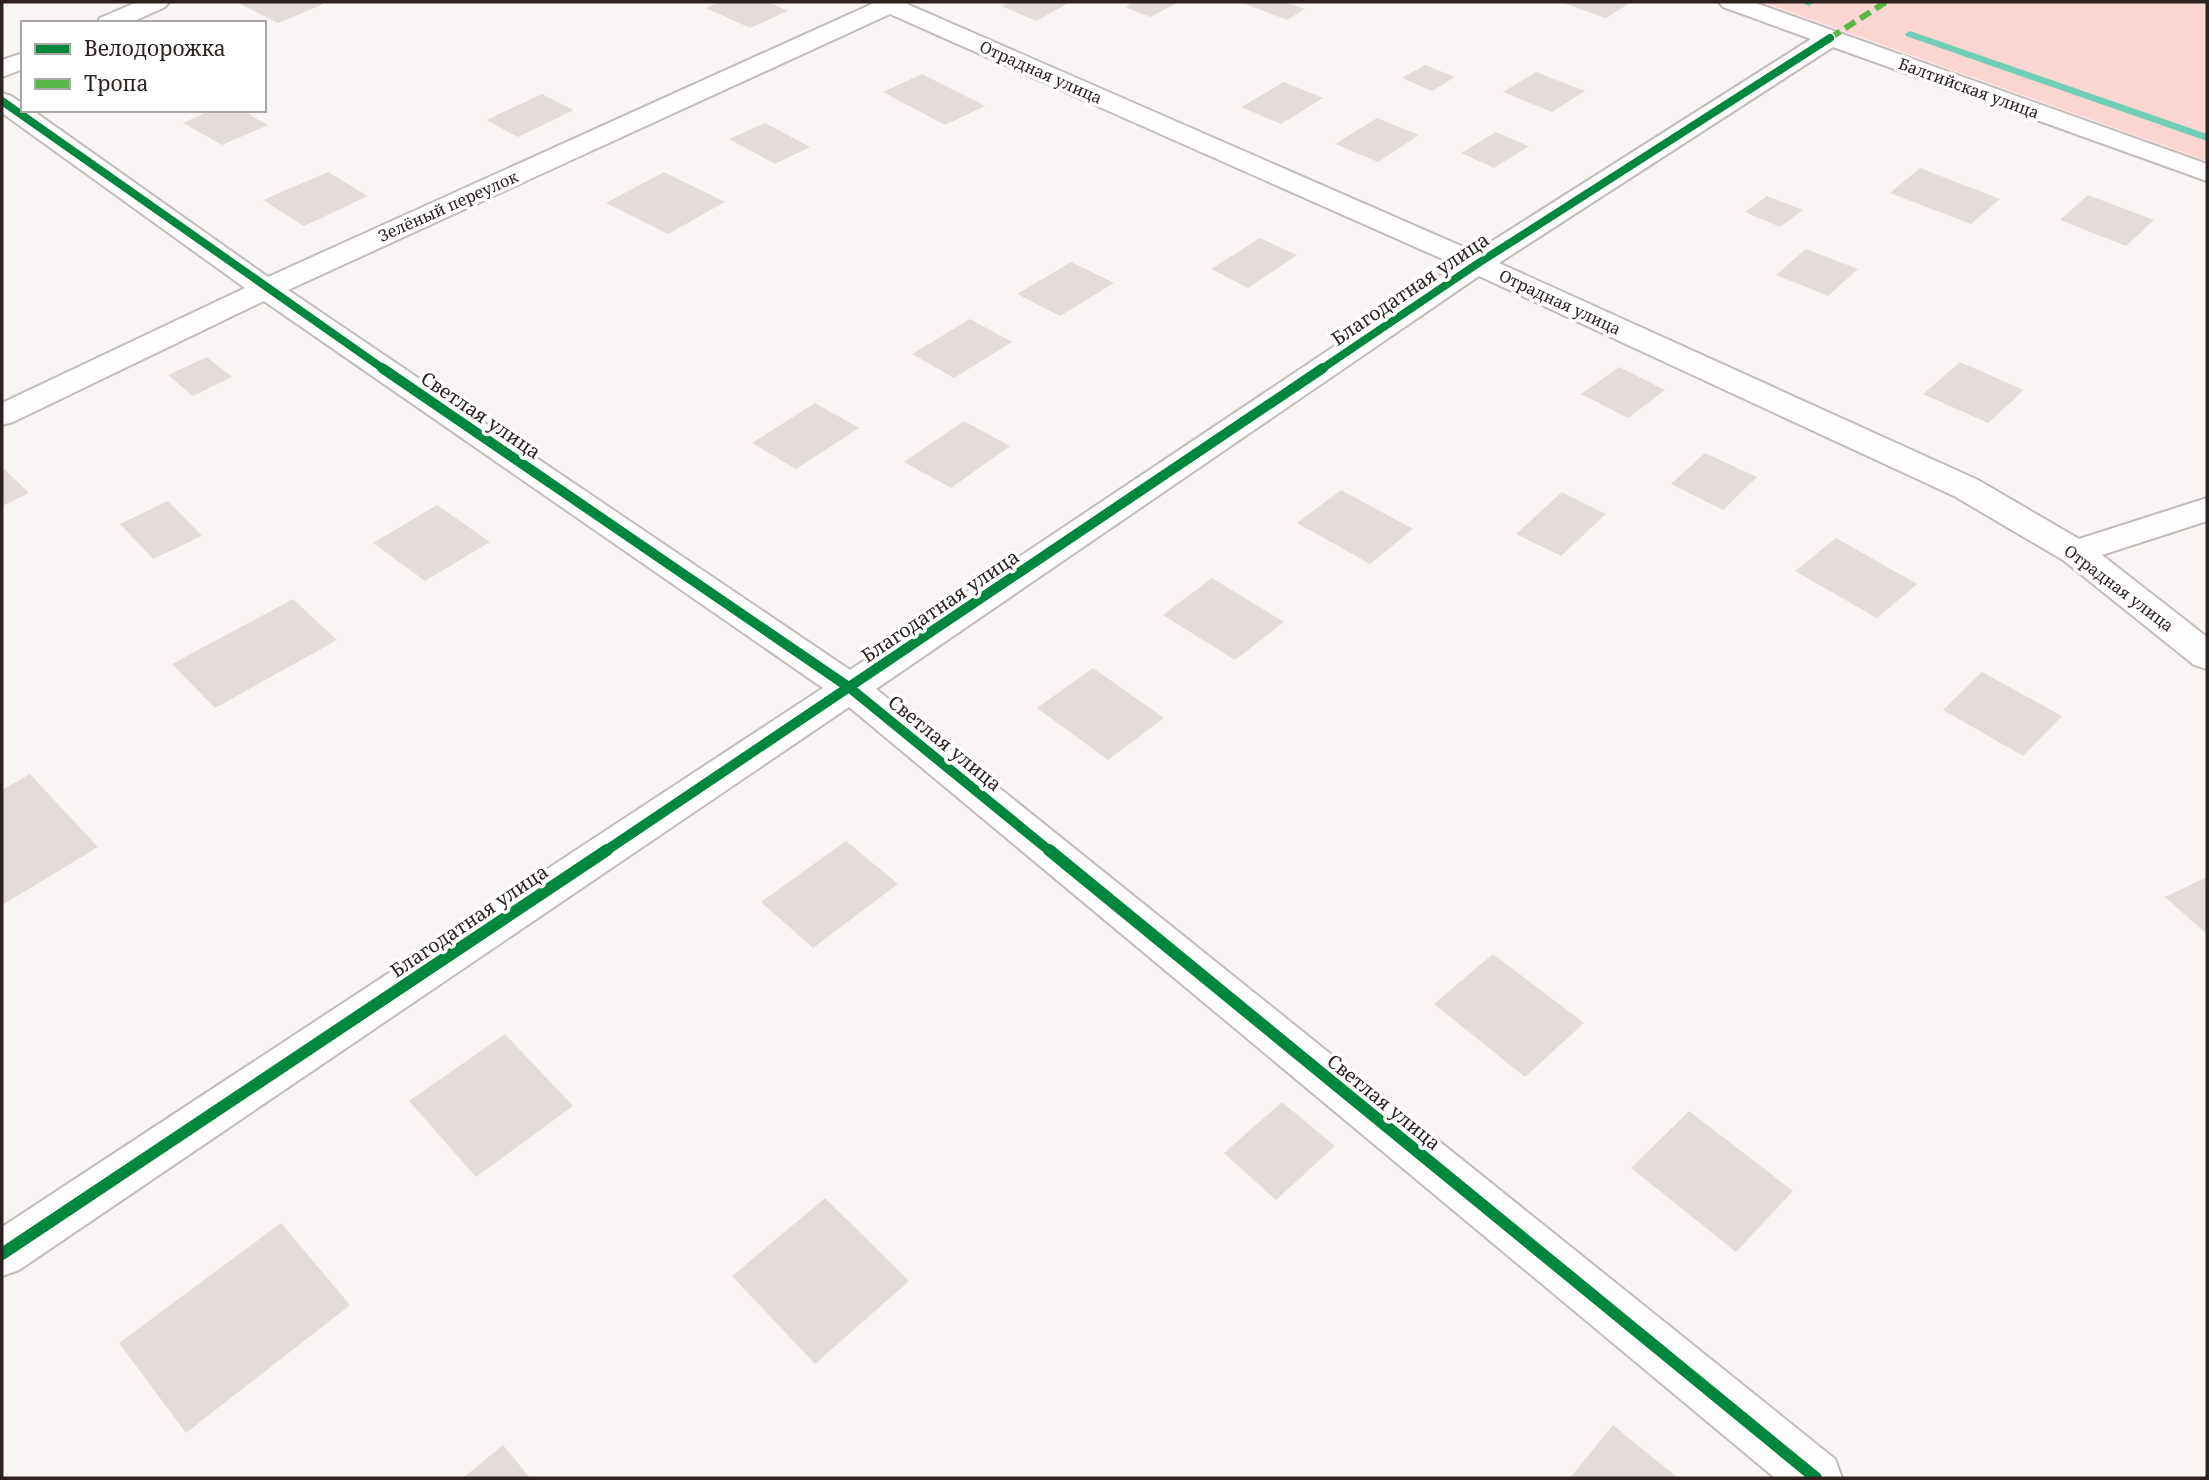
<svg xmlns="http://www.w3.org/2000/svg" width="2209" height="1480" font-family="'Noto Serif',serif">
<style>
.green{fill:#fbd6d3}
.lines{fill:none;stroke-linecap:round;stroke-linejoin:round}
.stream{fill:#6fcfb6;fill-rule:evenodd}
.building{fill:#e4dbdb}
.street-casing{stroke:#c3bbba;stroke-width:4}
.street{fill:#fefefe;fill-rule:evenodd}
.quiet{stroke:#58b947;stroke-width:6;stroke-dasharray:12 6;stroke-linecap:butt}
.cycleway-far2-casing{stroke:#fff;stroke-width:11}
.cycleway-far1-casing{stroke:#fff;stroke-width:14}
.cycleway-casing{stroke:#fff;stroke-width:17}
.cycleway-far2{stroke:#00873e;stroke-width:8}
.cycleway-far1{stroke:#00873e;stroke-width:10}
.cycleway{stroke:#00873e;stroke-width:12}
.labels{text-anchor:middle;stroke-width:7;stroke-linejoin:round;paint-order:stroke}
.far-street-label{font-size:16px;fill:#2e2221;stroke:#fff}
.street-label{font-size:19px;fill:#2e2221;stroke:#fff}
</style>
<rect width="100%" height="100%" fill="#faf5f5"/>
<path class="green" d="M 1762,2 L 2207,2 L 2207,161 L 1818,22 Z"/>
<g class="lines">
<path class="stream" d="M 1801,2 L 1813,2 L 1814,3 L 1809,6 Z
M 1910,31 L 2207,134 L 2207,141 L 1906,36 L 1905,34 Z"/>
</g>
<path class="building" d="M 246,2 L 320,2 L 324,4 L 278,23 L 240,4 Z
M 720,2 L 768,2 L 788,11 L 750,28 L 706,8 Z
M 1010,2 L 1071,2 L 1036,21 L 1001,6 Z
M 1134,2 L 1179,2 L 1150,17 L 1125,7 Z
M 1246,2 L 1285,2 L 1305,9 L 1287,20 L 1243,3 Z
M 1568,2 L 1631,2 L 1606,18 L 1566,4 Z
M 1425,65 L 1455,77 L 1432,91 L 1402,78 Z
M 1536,72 L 1585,91 L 1552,112 L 1503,92 Z
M 922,74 L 985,106 L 945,125 L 883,92 Z
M 1284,82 L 1323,98 L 1281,124 L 1241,107 Z
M 542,94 L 574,110 L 518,137 L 486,120 Z
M 211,110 L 241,110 L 268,125 L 222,145 L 183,123 Z
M 1377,118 L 1419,135 L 1378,162 L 1335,144 Z
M 765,123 L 810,147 L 775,164 L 729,139 Z
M 1496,132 L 1529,146 L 1494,168 L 1461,153 Z
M 1920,168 L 2000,199 L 1971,224 L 1890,193 Z
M 328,172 L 368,196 L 304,226 L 263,200 Z
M 664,172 L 725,202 L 668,234 L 606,203 Z
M 2088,195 L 2154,220 L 2126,246 L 2060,220 Z
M 1767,196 L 1803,210 L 1780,227 L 1745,212 Z
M 1260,238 L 1297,255 L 1248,288 L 1211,269 Z
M 1806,249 L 1858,269 L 1828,296 L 1776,275 Z
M 1071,262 L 1114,283 L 1060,316 L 1017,294 Z
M 970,319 L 1012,342 L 954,378 L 912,354 Z
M 207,357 L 232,377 L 193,396 L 168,375 Z
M 1960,362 L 2024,390 L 1988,423 L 1923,394 Z
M 1619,367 L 1665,390 L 1628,418 L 1581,394 Z
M 815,403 L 859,428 L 796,469 L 752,443 Z
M 964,421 L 1010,446 L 951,488 L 904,462 Z
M 1705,453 L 1757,477 L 1723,510 L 1671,484 Z
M 2,467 L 29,493 L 2,506 Z
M 1341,490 L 1413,529 L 1370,564 L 1297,523 Z
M 1562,492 L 1606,514 L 1561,556 L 1516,534 Z
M 168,501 L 202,536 L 153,559 L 120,524 Z
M 437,505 L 490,542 L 425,581 L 373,543 Z
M 1836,538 L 1917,584 L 1877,618 L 1795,571 Z
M 1212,578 L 1284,622 L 1235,660 L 1163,615 Z
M 293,599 L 337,640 L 215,708 L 172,664 Z
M 1093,668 L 1164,718 L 1108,760 L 1037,708 Z
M 1982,672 L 2062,716 L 2023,756 L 1943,710 Z
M 30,774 L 98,847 L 4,904 L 2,901 L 2,790 Z
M 846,841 L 898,884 L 813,948 L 761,902 Z
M 2207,877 L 2207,934 L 2165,897 Z
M 1493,954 L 1584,1023 L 1525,1077 L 1434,1004 Z
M 505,1034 L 573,1106 L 476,1177 L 409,1101 Z
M 1282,1102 L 1335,1146 L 1276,1200 L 1224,1153 Z
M 1689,1111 L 1793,1191 L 1736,1252 L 1631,1168 Z
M 825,1198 L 909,1281 L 815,1364 L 732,1276 Z
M 281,1223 L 350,1305 L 186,1433 L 119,1343 Z
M 1613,1425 L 1678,1478 L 1570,1478 Z
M 503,1445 L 530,1478 L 463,1478 Z"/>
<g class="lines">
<defs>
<path id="street" d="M 137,2 L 169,2 L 165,7 L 130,23 L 97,23 L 100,18 Z
M 870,2 L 909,2 L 907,4 L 1475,252 L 1811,39 L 1723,7 L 1719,2 L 1753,2 L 2207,164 L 2207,181 L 1833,47 L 1499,263 L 1978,480 L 2079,539 L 2207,498 L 2207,521 L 2102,555 L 2207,637 L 2207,669 L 2194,665 L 2063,560 L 1954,496 L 1479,276 L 876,689 L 1835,1459 L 1842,1478 L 1775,1478 L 849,707 L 19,1270 L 2,1276 L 2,1227 L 823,688 L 264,301 L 13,422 L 2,425 L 2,403 L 245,288 L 2,113 L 2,93 L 11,96 L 23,104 L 23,110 L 32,110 L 268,277 L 872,4 ZM 890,14 L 1456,265 L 850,670 L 288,290 Z
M 23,53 L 23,69 L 2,77 L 2,60 Z"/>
</defs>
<use href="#street" class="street-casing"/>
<use href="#street" class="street"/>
<path class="quiet" d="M 1830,38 L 1886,2"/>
<defs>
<path id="cycleway-far2" d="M 2,101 L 385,370
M 1320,370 L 1477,264 L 1830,38"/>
<path id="cycleway-far1" d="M 382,368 L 850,688 L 1051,852
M 604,852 L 1323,368"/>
<path id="cycleway" d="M 1049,850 L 1816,1478
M 2,1254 L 607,850"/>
</defs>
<use href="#cycleway-far2" class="cycleway-far2-casing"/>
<use href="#cycleway-far1" class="cycleway-far1-casing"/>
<use href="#cycleway" class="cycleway-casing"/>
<use href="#cycleway-far2" class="cycleway-far2"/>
<use href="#cycleway-far1" class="cycleway-far1"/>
<use href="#cycleway" class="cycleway"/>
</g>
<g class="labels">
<g class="far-street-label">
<text transform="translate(1041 72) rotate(24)" y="6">Отрадная улица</text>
<text transform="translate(1969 88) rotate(20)" y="6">Балтийская улица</text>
<text transform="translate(448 206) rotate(-24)" y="6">Зелёный переулок</text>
<text transform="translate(1560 302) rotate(25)" y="6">Отрадная улица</text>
<text transform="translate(2119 588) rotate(37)" y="6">Отрадная улица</text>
</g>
<g class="street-label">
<text transform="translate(1410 289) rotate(-34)" y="7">Благодатная улица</text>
<text transform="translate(481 415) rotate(34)" y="7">Светлая улица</text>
<text transform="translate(940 606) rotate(-34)" y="7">Благодатная улица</text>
<text transform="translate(945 743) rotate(39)" y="7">Светлая улица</text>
<text transform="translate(469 921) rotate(-34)" y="7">Благодатная улица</text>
<text transform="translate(1384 1102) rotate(39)" y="7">Светлая улица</text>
</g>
</g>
<rect width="2209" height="1480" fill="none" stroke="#2e2221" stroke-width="7"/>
<rect x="21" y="21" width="245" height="91" fill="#ffffff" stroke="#aba7a6" stroke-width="2"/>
<rect x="35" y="44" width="35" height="10" fill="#00873e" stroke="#aba7a6" stroke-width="2"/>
<text x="84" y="56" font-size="21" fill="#2e2221">Велодорожка</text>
<rect x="35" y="79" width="35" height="10" fill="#58b947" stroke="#aba7a6" stroke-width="2"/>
<text x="84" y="91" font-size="21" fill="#2e2221">Тропа</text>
</svg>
